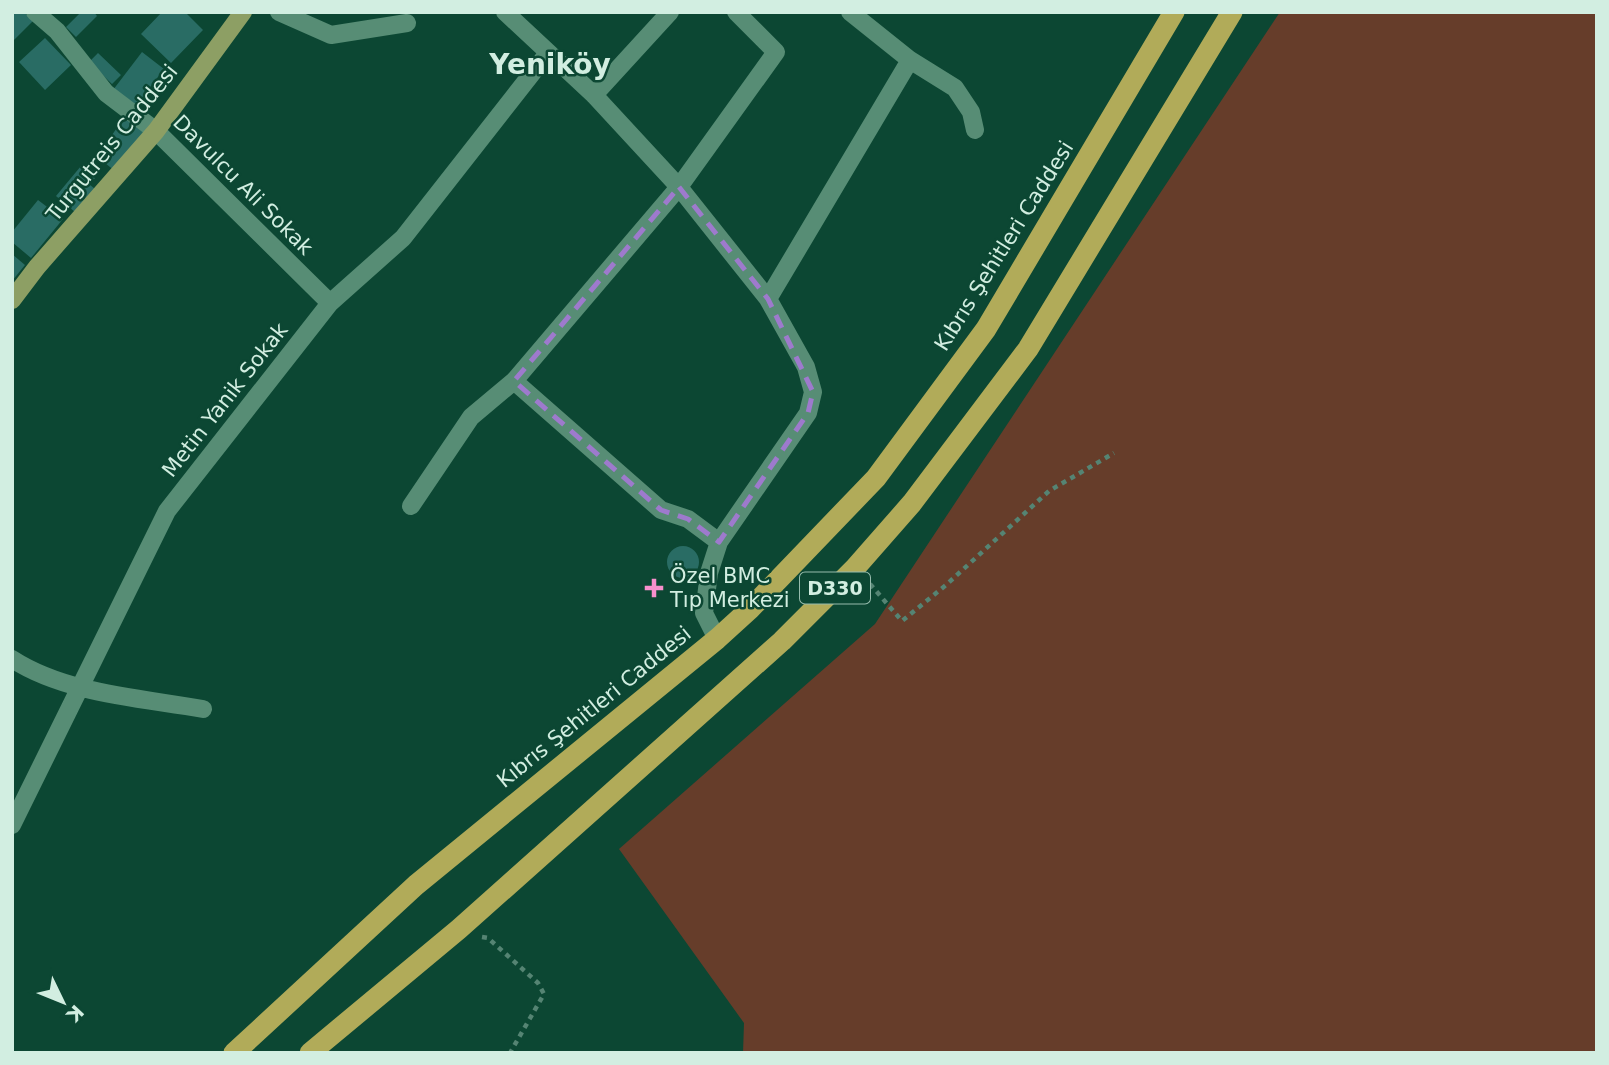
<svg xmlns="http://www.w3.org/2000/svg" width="1609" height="1065" font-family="'DejaVu Sans',sans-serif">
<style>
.green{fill:#663d2a}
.building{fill:#296c64}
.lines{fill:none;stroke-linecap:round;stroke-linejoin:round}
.path{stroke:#558473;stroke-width:4.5;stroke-dasharray:5 5;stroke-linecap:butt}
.minor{stroke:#578d75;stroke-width:18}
.major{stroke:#8d9f64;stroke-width:18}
.highway{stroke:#b1ab59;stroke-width:21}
.marked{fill:none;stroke:#9e7acd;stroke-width:5;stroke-dasharray:14 9;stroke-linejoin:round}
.poi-dot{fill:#f890cd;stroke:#0c4733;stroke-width:2.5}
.labels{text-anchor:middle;stroke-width:5;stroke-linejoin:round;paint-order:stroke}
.shield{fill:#0c4733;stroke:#97bcad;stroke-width:2}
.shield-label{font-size:19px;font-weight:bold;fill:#d2eee1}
.street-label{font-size:21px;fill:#d2eee1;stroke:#0c4733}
.poi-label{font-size:21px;fill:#d2eee1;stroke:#0c4733;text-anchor:start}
.district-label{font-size:28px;font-weight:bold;fill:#d2eee1;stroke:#0c4733}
</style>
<rect width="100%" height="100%" fill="#0c4733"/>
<path class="green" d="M 1280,12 L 1597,12 L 1597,1053 L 743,1053 L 744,1023 L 619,849 L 875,624 Z"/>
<path class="building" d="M 12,12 L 24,12 L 33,21 L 12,42 Z
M 81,12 L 94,12 L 97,16 L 76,37 L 66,27 Z
M 162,12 L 185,12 L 203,30 L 171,63 L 141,34 Z
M 45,38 L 71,65 L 45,90 L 19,62 Z
M 142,52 L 164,69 L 135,107 L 113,90 Z
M 98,53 L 121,75 L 112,84 L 89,62 Z
M 125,116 L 146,132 L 115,171 L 100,159 L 117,138 L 112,135 Z
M 81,166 L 95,178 L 89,184 L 95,189 L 75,212 L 56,196 Z
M 38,200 L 63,219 L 31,258 L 12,242 L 12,232 Z
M 12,254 L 25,265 L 12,281 Z
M667 562a16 16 0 1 1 32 0a16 16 0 1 1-32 0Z"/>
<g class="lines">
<path class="path" d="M 870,584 L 902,621 L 946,585 L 1049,491 L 1114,453
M 482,937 L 488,938 L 538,983 L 544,994 L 510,1053"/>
<path class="minor" d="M 35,12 L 57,31 L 106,93 L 156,131 L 330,303
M 279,12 L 331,35 L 407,23
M 505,12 L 594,95 L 679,187 L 768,299 L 806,367 L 813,392 L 808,413 L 719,542 L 709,573 L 704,613 L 717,639
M 850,12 L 910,60 L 955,88 L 971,112 L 975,130
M 594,95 L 670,12
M 768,299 L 910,60
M 514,381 L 679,187 L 776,52 L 736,12
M 411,506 L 471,417 L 514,381 L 661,510 L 688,519 L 719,542
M 12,659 C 66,694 142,698 203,709
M 12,825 L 167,511 L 330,303 L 403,238 L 548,53"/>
<path class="major" d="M 12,300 L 37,267 L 156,131 L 243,12"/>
<path class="highway" d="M 234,1053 L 416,885 L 717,639 L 750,609 L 876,478 L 986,329 L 1174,12
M 310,1053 L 459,929 L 782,641 L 855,568 L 912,503 L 1028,349 L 1232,12"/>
</g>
<path class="marked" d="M 679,187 L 768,299 L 813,392 L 808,413 L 719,542 L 688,519 L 661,510 L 514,381 Z"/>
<path class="poi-dot" d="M650.5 577.5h7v7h7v7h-7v7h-7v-7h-7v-7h7z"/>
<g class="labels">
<rect class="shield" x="800" y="572.5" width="70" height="31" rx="5"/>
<g class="shield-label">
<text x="835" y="595">D330</text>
</g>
<g class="street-label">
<text transform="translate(112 143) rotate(-51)" y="7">Turgutreis Caddesi</text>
<text transform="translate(243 185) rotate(45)" y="7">Davulcu Ali Sokak</text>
<text transform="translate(1004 246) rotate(-58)" y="7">Kıbrıs Şehitleri Caddesi</text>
<text transform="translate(225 400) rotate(-52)" y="7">Metin Yanik Sokak</text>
<text transform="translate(594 707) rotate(-39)" y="7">Kıbrıs Şehitleri Caddesi</text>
</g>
<g class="poi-label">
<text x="670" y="583">Özel BMC<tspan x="670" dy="24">Tıp Merkezi</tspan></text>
</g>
<g class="district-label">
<text x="550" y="74">Yeniköy</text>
</g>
</g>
<rect width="1609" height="1065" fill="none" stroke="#d2eee1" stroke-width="28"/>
<g transform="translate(63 1002) rotate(133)" stroke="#0c4733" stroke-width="5" paint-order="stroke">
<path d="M0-5L12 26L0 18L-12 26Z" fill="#d2eee1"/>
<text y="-10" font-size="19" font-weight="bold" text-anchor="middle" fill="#d2eee1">K</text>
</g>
</svg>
